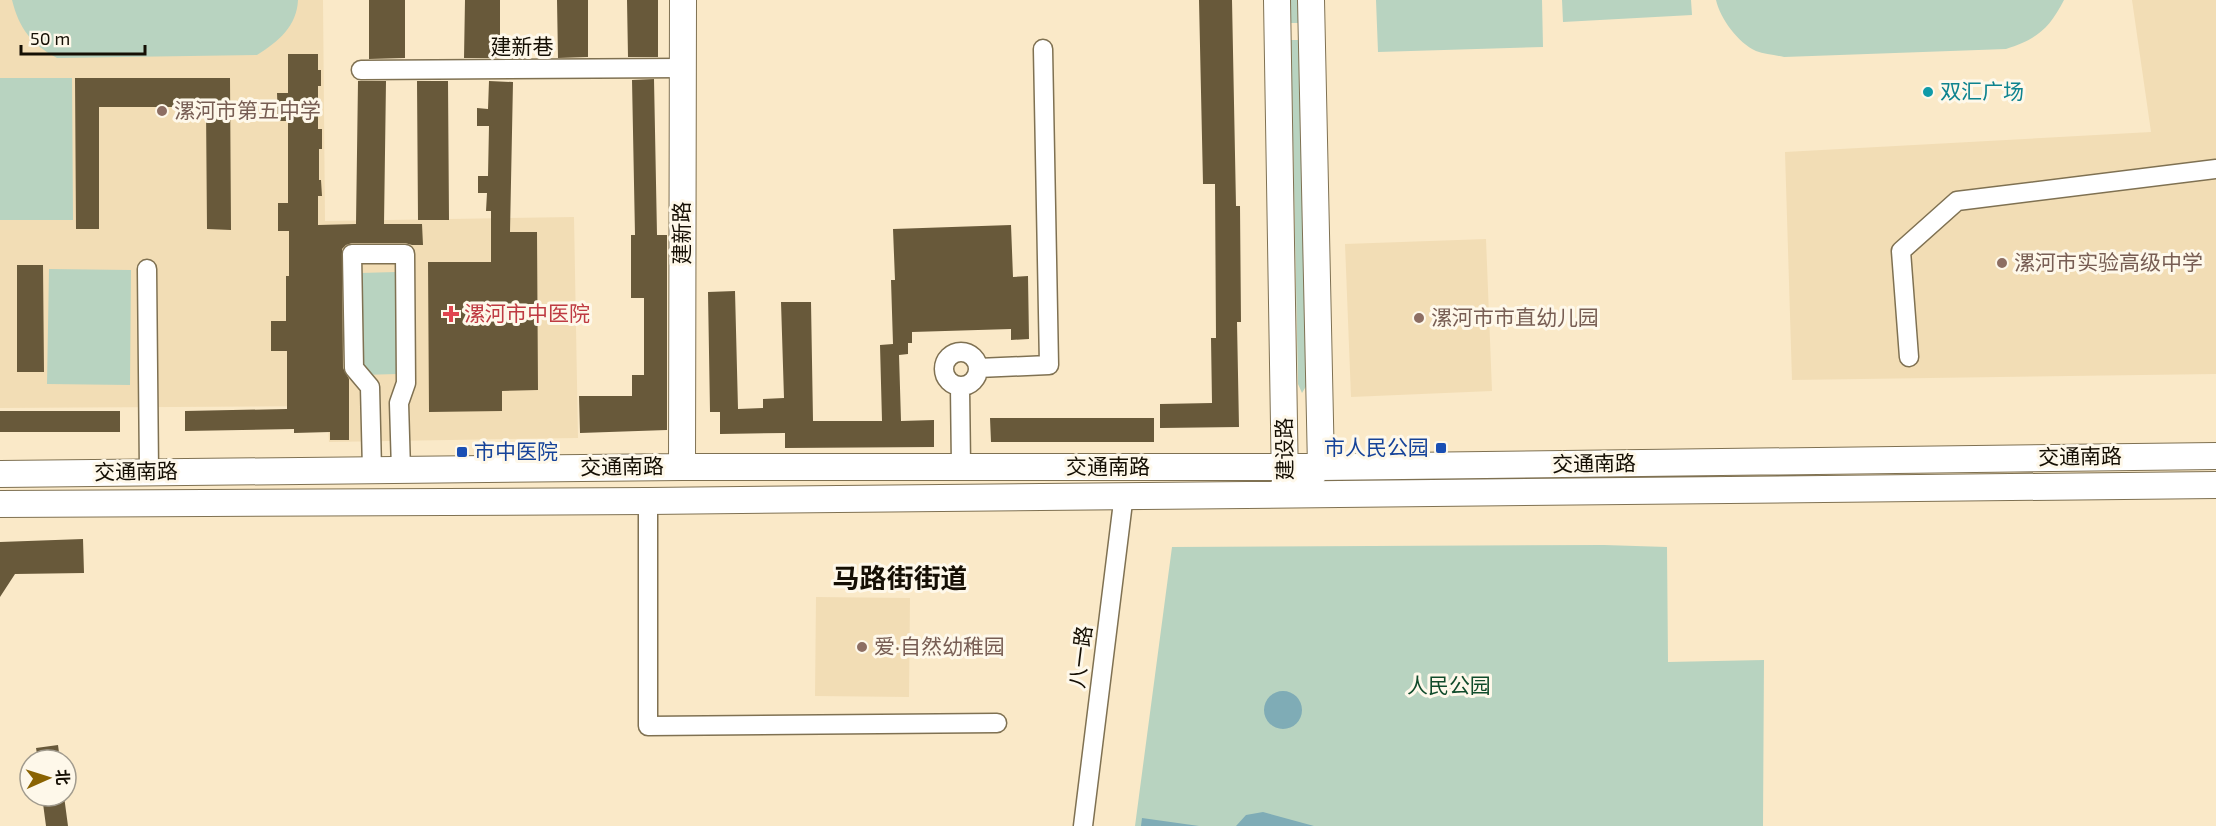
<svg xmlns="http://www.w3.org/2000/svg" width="2216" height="826" font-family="'Exo 2','Noto Sans SC',sans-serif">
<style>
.built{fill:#f2ddb5}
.green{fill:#b8d3c0}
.water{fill:#7facb6}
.building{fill:#68593a}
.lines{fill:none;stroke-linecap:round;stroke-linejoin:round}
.street-casing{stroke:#7f7152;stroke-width:21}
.secondary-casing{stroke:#7f7152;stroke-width:28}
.street{stroke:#fff;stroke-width:18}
.secondary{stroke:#fff;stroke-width:26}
.culture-dot{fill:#0f9aa8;stroke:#fef8ea;stroke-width:2}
.education-dot{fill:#8d6e63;stroke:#fef8ea;stroke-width:2}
.health-dot{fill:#e0444e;stroke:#fef8ea;stroke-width:2}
.transit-dot{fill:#1a4fb4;stroke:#fef8ea;stroke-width:2}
.labels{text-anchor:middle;stroke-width:6;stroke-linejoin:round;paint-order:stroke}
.street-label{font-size:21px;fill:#150f04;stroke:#fef8ea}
.culture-label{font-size:21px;fill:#0d838f;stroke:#fef8ea;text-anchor:start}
.education-label{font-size:21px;fill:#785e54;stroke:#fef8ea;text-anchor:start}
.health-label{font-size:21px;fill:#be3a42;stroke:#fef8ea;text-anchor:start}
.transit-label{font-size:21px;fill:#164399;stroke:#fef8ea;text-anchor:end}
.park-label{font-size:21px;fill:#104b2b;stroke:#fef8ea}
.district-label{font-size:27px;font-weight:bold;fill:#150f04;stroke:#fef8ea}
</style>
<rect width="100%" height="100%" fill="#fae9c8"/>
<path class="built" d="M 0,0 L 323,0 L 325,221 L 574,217 L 578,438 L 329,442 L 327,406 L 0,408 Z
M 2132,0 L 2216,0 L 2216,374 L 1792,380 L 1785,152 L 2151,132 Z
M 1486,239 L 1492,391 L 1351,397 L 1345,244 Z
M 816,597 L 910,598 L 909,697 L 815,696 Z"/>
<path class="green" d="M 12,0 L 298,0 C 297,26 278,42 257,55 L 57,58 C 31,44 19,28 12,0 Z
M 1289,0 L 1300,0 L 1300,23 L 1289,23 Z
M 1376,0 L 1542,0 L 1543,47 L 1378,52 Z
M 1562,0 L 1691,0 L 1692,15 L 1563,22 Z
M 1716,0 L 2064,0 C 2049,29 2037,39 2006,49 L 1784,57 C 1775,55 1764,54 1756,51 C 1738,43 1720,18 1716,0 Z
M 1291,40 L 1301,40 L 1308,383 L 1302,393 L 1298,384 Z
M 0,78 L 72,78 L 73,220 L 0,220 Z
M 49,269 L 131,270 L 130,385 L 47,384 Z
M 396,272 L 397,374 L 361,375 L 360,273 Z
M 1604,545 L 1667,547 L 1668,662 L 1764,660 L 1763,826 L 1135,826 L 1172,547 Z"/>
<path class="water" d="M1264 710a19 19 0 1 1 38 0a19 19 0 1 1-38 0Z
M 1263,812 L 1314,826 L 1236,826 L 1246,815 Z
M 1142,818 L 1199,826 L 1141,826 Z"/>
<path class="building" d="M 369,0 L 405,0 L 405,58 L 369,59 Z
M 465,0 L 500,0 L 500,58 L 464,58 Z
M 557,0 L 588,0 L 588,57 L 558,58 Z
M 627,0 L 658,0 L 658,57 L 628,57 Z
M 1199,0 L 1232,0 L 1236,206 L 1240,206 L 1241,322 L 1237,322 L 1239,427 L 1160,428 L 1160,404 L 1212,403 L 1211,338 L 1216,338 L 1215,184 L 1203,184 Z
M 288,54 L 318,54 L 318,70 L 321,70 L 321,86 L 318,86 L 318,129 L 322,129 L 322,149 L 319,149 L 319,180 L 321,180 L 322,196 L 318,196 L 318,225 L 356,224 L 358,81 L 386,81 L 384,224 L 422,224 L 423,245 L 412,245 L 405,243 L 352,243 L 346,245 L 342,249 L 343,368 L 349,379 L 349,440 L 330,440 L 330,432 L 294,433 L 294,429 L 185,431 L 185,411 L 287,409 L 287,351 L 271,351 L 271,321 L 286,321 L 286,276 L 289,276 L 289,231 L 278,231 L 278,203 L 288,203 L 288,121 L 278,121 L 277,93 L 288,93 Z
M 75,78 L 230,78 L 231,230 L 207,229 L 206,107 L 99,107 L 99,229 L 76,229 Z
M 654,79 L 657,235 L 667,235 L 667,430 L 580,433 L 579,396 L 632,396 L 632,375 L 644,375 L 644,298 L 631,298 L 631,235 L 635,235 L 632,80 Z
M 417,81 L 448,81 L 449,220 L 418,220 Z
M 489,81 L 513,82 L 510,232 L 537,232 L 538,390 L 502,391 L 502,411 L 429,412 L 428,262 L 491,262 L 491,211 L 486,211 L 487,193 L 478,193 L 478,176 L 488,176 L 489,126 L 477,126 L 477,108 L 488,109 Z
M 1011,225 L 1013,277 L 1028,276 L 1029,339 L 1011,340 L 1011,329 L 912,332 L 912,343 L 908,343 L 908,354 L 899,355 L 901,421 L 934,420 L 934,447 L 785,448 L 785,433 L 720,434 L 720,412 L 710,412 L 708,292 L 735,291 L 738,409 L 763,408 L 763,399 L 784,398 L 781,302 L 811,302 L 813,421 L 882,421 L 880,345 L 893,344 L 891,280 L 895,280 L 893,229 Z
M 17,265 L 43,265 L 44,372 L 17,372 Z
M 0,411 L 120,411 L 120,432 L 0,432 Z
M 990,418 L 1154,418 L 1154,442 L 991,442 Z
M 83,539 L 84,573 L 15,574 L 0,597 L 0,542 Z
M 58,745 L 60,760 L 38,760 L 36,748 Z
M 42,796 L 64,796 L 68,826 L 46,826 Z"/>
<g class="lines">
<defs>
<path id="street" d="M 361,70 L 683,68
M 147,269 L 149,472
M944 369a17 17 0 1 1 34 0a17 17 0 1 1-34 0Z
M 1909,357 L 1901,251 L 1957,201 L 2216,169
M 978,368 L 1049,365 L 1043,49
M 960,387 L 961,466
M 372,470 L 370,387 L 354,368 L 352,254 L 405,254 L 406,383 L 399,403 L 401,470
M 648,501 L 648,726 L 997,723
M 1083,826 L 1124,494"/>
<path id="secondary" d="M 1277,0 L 1285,485
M 682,467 L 683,0
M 0,474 L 682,467 L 1321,467 L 2216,456
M 1307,477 L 1321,467 L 1311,0
M 0,504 L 648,501 L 2216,485"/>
</defs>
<use href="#street" class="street-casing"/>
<use href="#secondary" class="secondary-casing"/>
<use href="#street" class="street"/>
<use href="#secondary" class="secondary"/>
</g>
<circle class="culture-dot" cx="1928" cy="92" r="6"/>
<g class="education-dot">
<circle cx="162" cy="111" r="6"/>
<circle cx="2002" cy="263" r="6"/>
<circle cx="1419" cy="318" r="6"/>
<circle cx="862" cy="647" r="6"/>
</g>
<path class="health-dot" d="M448 305h6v6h6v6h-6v6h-6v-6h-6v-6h6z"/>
<g class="transit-dot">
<rect x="1435" y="442" width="12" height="12" rx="3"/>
<rect x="456" y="446" width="12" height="12" rx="3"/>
</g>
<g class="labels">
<g class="street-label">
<text x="522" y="54">建新巷</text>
<text transform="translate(682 233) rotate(-90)" y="7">建新路</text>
<text transform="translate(1285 449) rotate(-91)" y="7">建设路</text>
<text transform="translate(2080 457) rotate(-1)" y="7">交通南路</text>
<text transform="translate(1594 464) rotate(-1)" y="7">交通南路</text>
<text transform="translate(622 467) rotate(-1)" y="7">交通南路</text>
<text x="1108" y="474">交通南路</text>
<text transform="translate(136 472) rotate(-1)" y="7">交通南路</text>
<text transform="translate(1081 657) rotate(-83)" y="7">八一路</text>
</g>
<g class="culture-label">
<text x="1940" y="99">双汇广场</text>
</g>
<g class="education-label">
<text x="174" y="118">漯河市第五中学</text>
<text x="2014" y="270">漯河市实验高级中学</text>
<text x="1431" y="325">漯河市市直幼儿园</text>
<text x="874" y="654">爱·自然幼稚园</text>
</g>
<g class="health-label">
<text x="464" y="321">漯河市中医院</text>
</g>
<g class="transit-label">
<text x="1429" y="455">市人民公园</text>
<text x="474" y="459" text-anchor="start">市中医院</text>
</g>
<g class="park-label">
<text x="1449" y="693">人民公园</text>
</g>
<g class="district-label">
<text x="900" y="588">马路街街道</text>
</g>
</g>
<g transform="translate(48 778) rotate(87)"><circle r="28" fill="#fef8ea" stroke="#a19b8e" stroke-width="1.5"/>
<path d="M0-4.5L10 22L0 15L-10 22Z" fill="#8a6302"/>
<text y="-9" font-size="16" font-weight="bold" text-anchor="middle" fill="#150f04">北</text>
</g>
<path d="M21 45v9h124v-9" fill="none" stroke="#150f04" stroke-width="3"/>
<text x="30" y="45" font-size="18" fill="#150f04" stroke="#fef8ea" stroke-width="4.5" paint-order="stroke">50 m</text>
</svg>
